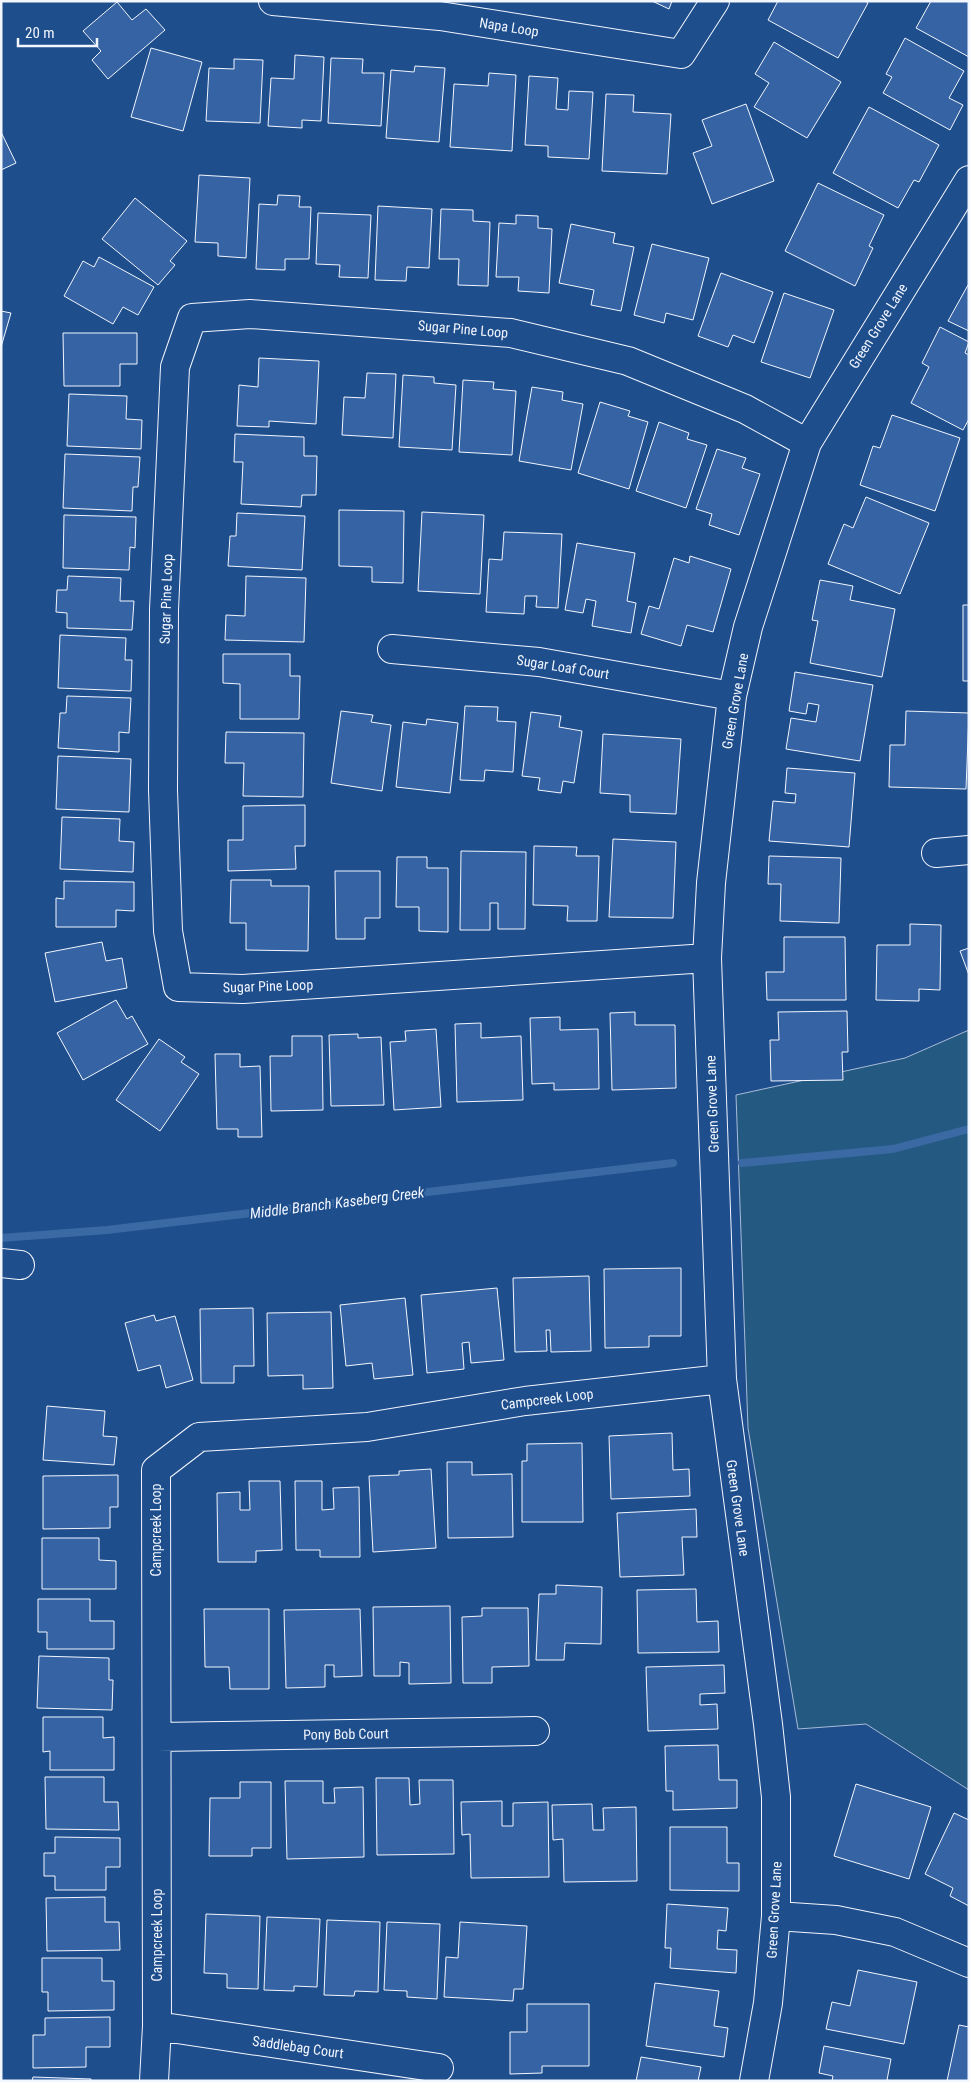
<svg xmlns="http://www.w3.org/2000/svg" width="970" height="2082" font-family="'Roboto Condensed',sans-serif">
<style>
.green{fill:#245a82;stroke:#a8bbd7}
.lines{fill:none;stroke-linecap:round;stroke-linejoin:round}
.stream{stroke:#3b69a3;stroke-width:8}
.building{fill:#3563a3;stroke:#f2f6ff}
.minor-casing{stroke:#f2f6ff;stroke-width:30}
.minor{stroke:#1f4e8c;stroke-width:28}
.labels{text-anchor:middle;stroke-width:4;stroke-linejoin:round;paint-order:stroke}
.street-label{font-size:14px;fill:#f2f6ff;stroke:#1f4e8c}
.water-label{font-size:15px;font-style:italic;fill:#f2f6ff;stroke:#1f4e8c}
</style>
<rect width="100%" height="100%" fill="#1f4e8c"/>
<path class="green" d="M 969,1030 L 969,1790 L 866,1724 L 798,1729 L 748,1428 L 736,1095 L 905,1058 Z"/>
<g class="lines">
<path class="stream" d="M 742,1163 L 893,1149 L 969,1129
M 1,1238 L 107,1230 L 673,1163"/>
</g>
<path class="building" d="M 652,1 L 672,1 L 669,9 Z
M 778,1 L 865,1 L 868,3 L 838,58 L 768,20 Z
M 931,1 L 969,1 L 969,57 L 916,28 Z
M 117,2 L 132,20 L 146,9 L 165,30 L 108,79 L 92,60 L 101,51 L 83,31 Z
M 905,38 L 964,71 L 949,98 L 963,105 L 950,130 L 883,93 L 892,77 L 886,74 Z
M 774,42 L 841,82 L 807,138 L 754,107 L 769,83 L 755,74 Z
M 151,48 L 202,62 L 183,131 L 131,117 Z
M 295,55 L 324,57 L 321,121 L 302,120 L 302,128 L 268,126 L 271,78 L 294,79 Z
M 331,58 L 363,59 L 362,73 L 384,73 L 381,126 L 328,123 Z
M 234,59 L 263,60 L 260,123 L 206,121 L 209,68 L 234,69 Z
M 415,66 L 445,68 L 439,142 L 386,138 L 391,70 L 414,72 Z
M 489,73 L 516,75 L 512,151 L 450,147 L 454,84 L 488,86 Z
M 529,76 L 558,78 L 556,109 L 568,110 L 569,91 L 593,92 L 589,159 L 548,157 L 548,146 L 525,145 Z
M 606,94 L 634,95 L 633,112 L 671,114 L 667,174 L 602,171 Z
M 746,104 L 774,181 L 712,204 L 693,153 L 712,146 L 702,120 Z
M 869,107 L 939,145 L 919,182 L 914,180 L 898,208 L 833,173 Z
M 1,132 L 16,163 L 1,170 Z
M 199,175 L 250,178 L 246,258 L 218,256 L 218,243 L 195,242 Z
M 818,183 L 884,215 L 869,246 L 873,248 L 855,286 L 785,251 Z
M 278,195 L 300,196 L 299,207 L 311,207 L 309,259 L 285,259 L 285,270 L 256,269 L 259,204 L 277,205 Z
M 135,198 L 187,241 L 170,261 L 175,265 L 158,285 L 102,239 Z
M 378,206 L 432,209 L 429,268 L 407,267 L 406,281 L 375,280 Z
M 441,209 L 473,210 L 473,221 L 490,222 L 488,286 L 458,285 L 459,259 L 439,259 Z
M 318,213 L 371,215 L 368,278 L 339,277 L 340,265 L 316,264 Z
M 516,215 L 538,216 L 538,228 L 552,229 L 549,293 L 518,291 L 519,277 L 496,277 L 499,223 L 516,224 Z
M 571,224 L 615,233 L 613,243 L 634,247 L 621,311 L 591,305 L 594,290 L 559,283 Z
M 652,244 L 709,258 L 693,320 L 666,313 L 664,323 L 634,315 Z
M 99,257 L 154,287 L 138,315 L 123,307 L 113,324 L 64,296 L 83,261 L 94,267 Z
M 721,273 L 773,292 L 754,343 L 733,335 L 728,347 L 698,336 Z
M 968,285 L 969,285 L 969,331 L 948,321 Z
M 784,293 L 834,310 L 810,378 L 761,362 Z
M 1,311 L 11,313 L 1,347 Z
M 940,327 L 969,342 L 965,353 L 969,355 L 969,419 L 963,430 L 911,403 L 929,367 L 922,363 Z
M 63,333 L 137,333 L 137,364 L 120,364 L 120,386 L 64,386 Z
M 259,358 L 319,361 L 316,424 L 269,421 L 269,427 L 237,426 L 239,385 L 258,387 Z
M 367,373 L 396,374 L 393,438 L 342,435 L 344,397 L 365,398 Z
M 403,375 L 434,377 L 434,383 L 456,385 L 452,450 L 399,447 Z
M 463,380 L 494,382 L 493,389 L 516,391 L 512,455 L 459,452 Z
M 532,387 L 563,392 L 562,400 L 583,404 L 571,470 L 519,461 Z
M 69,394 L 127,396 L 126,419 L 142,420 L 141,449 L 67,446 Z
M 600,402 L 630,411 L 628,416 L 648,422 L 629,489 L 578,473 Z
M 892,415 L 960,438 L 935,511 L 860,485 L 873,446 L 880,448 Z
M 659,422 L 689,433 L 687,439 L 707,445 L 686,508 L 636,491 Z
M 235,434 L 304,437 L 304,456 L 317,456 L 316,495 L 302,495 L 301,507 L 241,504 L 243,462 L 234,462 Z
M 717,449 L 746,458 L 742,468 L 760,474 L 739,535 L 709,525 L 712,514 L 696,509 Z
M 65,454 L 140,457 L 138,487 L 133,487 L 132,511 L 63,508 Z
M 866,497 L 929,523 L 900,594 L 828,564 L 844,524 L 853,528 Z
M 339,510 L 404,511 L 403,583 L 372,582 L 372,567 L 339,566 Z
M 422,512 L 484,515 L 480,594 L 418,591 Z
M 237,513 L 305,516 L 302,570 L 228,566 L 230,536 L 236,536 Z
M 64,515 L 136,517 L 135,548 L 130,547 L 129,570 L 63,568 Z
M 504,532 L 562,534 L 558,608 L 536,607 L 537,596 L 525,596 L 524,614 L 486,612 L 489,559 L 502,560 Z
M 577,543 L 635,553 L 627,601 L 636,603 L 631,633 L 592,626 L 596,601 L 586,599 L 583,613 L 565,610 Z
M 690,556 L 731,569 L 713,632 L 687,625 L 681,646 L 641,634 L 649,606 L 659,609 L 674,558 L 689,563 Z
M 68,576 L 121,578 L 120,601 L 134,601 L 132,630 L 67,628 L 67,613 L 56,612 L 57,590 L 67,590 Z
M 246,576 L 306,578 L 304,642 L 225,640 L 226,615 L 245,616 Z
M 820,580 L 853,586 L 850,600 L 895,609 L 882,677 L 810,663 L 818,621 L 812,620 Z
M 963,605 L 969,605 L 969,681 L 963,681 Z
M 60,635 L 126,638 L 125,660 L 132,660 L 131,691 L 58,688 Z
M 223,654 L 290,654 L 290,676 L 300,676 L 299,719 L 240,719 L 240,684 L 223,683 Z
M 795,672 L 873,685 L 860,761 L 786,749 L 791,718 L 816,722 L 819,705 L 808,703 L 806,714 L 789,711 Z
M 67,696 L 131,698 L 129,733 L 119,732 L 119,752 L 58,748 L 60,713 L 66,713 Z
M 465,706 L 498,707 L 497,721 L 516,722 L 513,772 L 485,770 L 484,781 L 460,780 Z
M 341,711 L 373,715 L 371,722 L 391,725 L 382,791 L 331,783 Z
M 906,711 L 969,713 L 966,789 L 889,787 L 890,745 L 905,745 Z
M 531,712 L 561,716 L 559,727 L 582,731 L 574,783 L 563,781 L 561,793 L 538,790 L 540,778 L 522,776 Z
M 427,719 L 458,723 L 450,793 L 396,787 L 403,722 L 426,725 Z
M 226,732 L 304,733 L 303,797 L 243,796 L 244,763 L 225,763 Z
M 603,734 L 681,739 L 676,814 L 630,812 L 630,795 L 600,793 Z
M 58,756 L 131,759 L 129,812 L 56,809 Z
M 787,768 L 855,773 L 849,847 L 769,841 L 773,801 L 795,803 L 796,794 L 785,793 Z
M 305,805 L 305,846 L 295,846 L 296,869 L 228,871 L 228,840 L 243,840 L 243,806 Z
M 62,817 L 120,819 L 119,841 L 134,842 L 133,872 L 60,869 Z
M 613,839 L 676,842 L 673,918 L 609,917 Z
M 534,846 L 577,847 L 576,856 L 599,856 L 597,921 L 567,921 L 568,906 L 533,905 Z
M 461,851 L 526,852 L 525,929 L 498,929 L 498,903 L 490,903 L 490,930 L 460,930 Z
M 769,856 L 841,858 L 839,923 L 780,921 L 781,884 L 768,884 Z
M 397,857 L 427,857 L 427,868 L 448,868 L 448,932 L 419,931 L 419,907 L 396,907 Z
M 335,871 L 380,871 L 380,918 L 365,918 L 365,939 L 336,939 Z
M 231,880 L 271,880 L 271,886 L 309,886 L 308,951 L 246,950 L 246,923 L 230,923 Z
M 64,881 L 134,882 L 134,911 L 116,910 L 116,927 L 56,927 L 56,898 L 64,899 Z
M 910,924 L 941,925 L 940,990 L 919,989 L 919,1001 L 876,1000 L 877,945 L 910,945 Z
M 784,937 L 845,937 L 846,1000 L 767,1000 L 766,972 L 784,972 Z
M 102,942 L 106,961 L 122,958 L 127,988 L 55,1002 L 45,953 Z
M 969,948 L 969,975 L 960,951 Z
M 116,1000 L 127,1019 L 132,1016 L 148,1044 L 83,1080 L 57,1033 Z
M 847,1011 L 848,1052 L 842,1052 L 843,1080 L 771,1081 L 770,1040 L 779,1040 L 778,1012 Z
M 635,1012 L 635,1025 L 675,1025 L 676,1088 L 612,1090 L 610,1013 Z
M 560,1017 L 560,1030 L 598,1029 L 599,1089 L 554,1090 L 554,1083 L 532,1084 L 530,1018 Z
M 481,1023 L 481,1038 L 521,1036 L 523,1100 L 457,1102 L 455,1024 Z
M 436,1029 L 441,1107 L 394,1110 L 390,1042 L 406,1041 L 405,1031 Z
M 358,1034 L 358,1038 L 381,1037 L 384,1105 L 331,1106 L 329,1035 Z
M 292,1036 L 322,1036 L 323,1110 L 271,1111 L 270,1056 L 292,1056 Z
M 159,1039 L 185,1057 L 181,1062 L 199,1074 L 160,1131 L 116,1100 Z
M 215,1054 L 240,1054 L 240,1067 L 260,1066 L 262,1137 L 238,1137 L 238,1129 L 217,1129 Z
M 681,1268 L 681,1336 L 649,1336 L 649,1347 L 605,1348 L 604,1269 Z
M 589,1276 L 591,1351 L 551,1352 L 550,1330 L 546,1330 L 547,1351 L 515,1352 L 513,1278 Z
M 497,1288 L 504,1360 L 471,1363 L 469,1342 L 462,1343 L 464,1369 L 427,1373 L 421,1295 Z
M 405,1298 L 413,1375 L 374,1379 L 372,1363 L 346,1366 L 340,1305 Z
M 253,1308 L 254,1366 L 234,1366 L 234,1383 L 201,1383 L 200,1309 Z
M 331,1312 L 333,1388 L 303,1389 L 303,1375 L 268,1376 L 267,1313 Z
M 154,1315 L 156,1321 L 175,1316 L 193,1380 L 166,1388 L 160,1365 L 138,1371 L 125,1323 Z
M 47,1406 L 105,1411 L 103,1436 L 117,1437 L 114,1465 L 43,1460 Z
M 672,1433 L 673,1470 L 689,1469 L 690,1496 L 611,1499 L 609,1436 Z
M 582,1443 L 583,1522 L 522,1522 L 522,1461 L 527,1461 L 527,1444 Z
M 447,1462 L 472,1462 L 472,1475 L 512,1474 L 513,1537 L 448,1538 Z
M 431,1469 L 436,1548 L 373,1552 L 369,1476 L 399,1475 L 399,1471 Z
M 118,1475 L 118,1507 L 110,1507 L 110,1528 L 43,1529 L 43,1476 Z
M 249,1481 L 280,1481 L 282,1550 L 256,1551 L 256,1562 L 218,1562 L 217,1493 L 240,1492 L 240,1510 L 250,1510 Z
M 295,1481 L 322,1481 L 322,1510 L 334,1509 L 333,1488 L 359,1487 L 360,1557 L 320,1557 L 320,1550 L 296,1550 Z
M 696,1509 L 697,1537 L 682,1537 L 684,1575 L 620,1577 L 617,1513 Z
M 42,1538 L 99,1538 L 99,1560 L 116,1561 L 116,1589 L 42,1589 Z
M 556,1585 L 602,1587 L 601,1644 L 565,1643 L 564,1660 L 536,1660 L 539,1594 L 556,1594 Z
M 696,1589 L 697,1622 L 718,1621 L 719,1652 L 638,1653 L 637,1590 Z
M 38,1599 L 90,1599 L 90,1621 L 114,1621 L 114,1649 L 47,1649 L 47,1632 L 38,1632 Z
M 450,1606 L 451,1683 L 409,1684 L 409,1663 L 400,1662 L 400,1676 L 374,1676 L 373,1607 Z
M 482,1608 L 528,1608 L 529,1666 L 492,1667 L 492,1683 L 463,1683 L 462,1617 L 482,1616 Z
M 204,1609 L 269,1609 L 269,1689 L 230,1689 L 229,1667 L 205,1667 Z
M 360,1609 L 362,1676 L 334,1677 L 334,1665 L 325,1665 L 325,1687 L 286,1688 L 284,1610 Z
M 39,1656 L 109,1658 L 109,1680 L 113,1680 L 112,1710 L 37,1708 Z
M 724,1665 L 725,1693 L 700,1694 L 700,1705 L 717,1704 L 718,1729 L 648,1731 L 646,1667 Z
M 43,1717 L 103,1717 L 103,1738 L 114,1737 L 114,1770 L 50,1770 L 50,1751 L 43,1752 Z
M 718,1745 L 719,1780 L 737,1780 L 737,1808 L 673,1810 L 673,1791 L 666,1791 L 665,1746 Z
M 45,1777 L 104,1777 L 104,1802 L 118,1802 L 119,1830 L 46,1829 Z
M 376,1778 L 409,1778 L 410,1805 L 420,1804 L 419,1780 L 453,1780 L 454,1854 L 377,1855 Z
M 285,1781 L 323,1781 L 323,1803 L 335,1803 L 334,1788 L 363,1787 L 364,1857 L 287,1859 Z
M 240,1782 L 271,1782 L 271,1848 L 252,1848 L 252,1856 L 209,1856 L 210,1798 L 240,1798 Z
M 856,1784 L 931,1807 L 909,1879 L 834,1856 Z
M 502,1801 L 502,1826 L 513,1826 L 513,1803 L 548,1802 L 549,1877 L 471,1878 L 470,1834 L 462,1835 L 461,1802 Z
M 592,1804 L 593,1830 L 604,1830 L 603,1808 L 636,1807 L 637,1881 L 564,1882 L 563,1839 L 553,1840 L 552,1805 Z
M 954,1813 L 969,1820 L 969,1906 L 950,1896 L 953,1888 L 925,1874 Z
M 670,1827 L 727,1827 L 727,1863 L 739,1863 L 739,1891 L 670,1890 Z
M 55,1837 L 120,1838 L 120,1867 L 106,1867 L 106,1890 L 55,1890 L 55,1876 L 44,1876 L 44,1853 L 55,1853 Z
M 105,1897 L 105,1922 L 119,1922 L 120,1950 L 47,1951 L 46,1898 Z
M 667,1904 L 728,1908 L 726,1931 L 718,1930 L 717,1949 L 737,1950 L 736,1973 L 670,1968 L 671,1948 L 665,1948 Z
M 206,1914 L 260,1916 L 258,1989 L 227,1988 L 227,1974 L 204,1973 Z
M 267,1917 L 320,1919 L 317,1987 L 294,1986 L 294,1991 L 264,1990 Z
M 327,1920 L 380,1922 L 378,1992 L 355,1991 L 354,1996 L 324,1995 Z
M 387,1922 L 440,1924 L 437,1999 L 407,1997 L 407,1991 L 384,1990 Z
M 460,1922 L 527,1926 L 523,1989 L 514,1989 L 513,2001 L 444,1997 L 446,1957 L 458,1958 Z
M 42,1958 L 102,1958 L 102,1981 L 114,1981 L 114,2010 L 48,2011 L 48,1992 L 42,1992 Z
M 858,1970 L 917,1982 L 904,2044 L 826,2029 L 832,2002 L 850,2006 Z
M 655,1983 L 719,1991 L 714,2026 L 728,2028 L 724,2057 L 646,2046 Z
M 527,2004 L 589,2004 L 589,2066 L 542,2066 L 542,2073 L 510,2074 L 510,2032 L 527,2032 Z
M 110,2017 L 110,2047 L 86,2047 L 86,2067 L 33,2068 L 33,2035 L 45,2035 L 45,2018 Z
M 959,2025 L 969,2027 L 969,2081 L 947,2081 Z
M 824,2046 L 891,2059 L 887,2080 L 893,2081 L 832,2081 L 833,2076 L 819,2073 Z
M 641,2057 L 701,2067 L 698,2081 L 636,2081 Z
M 33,2077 L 91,2079 L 91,2081 L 32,2081 Z"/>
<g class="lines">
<defs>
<path id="minor" d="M 273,1 L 440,16 L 681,54 L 715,1
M 392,649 L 539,662 L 732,696
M 936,853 L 969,850
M 707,958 L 243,989 L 178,987 L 168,931 L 163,790 L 164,610 L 175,367 L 192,318 L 250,314 L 511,333 L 628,361 L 745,409 L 807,443
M 1,1263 L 20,1265
M 157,1737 L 535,1731
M 776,1916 L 836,1920 L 895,1932 L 969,1963
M 157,2026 L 439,2068
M 154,2081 L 157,2026 L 156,1470 L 199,1437 L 367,1427 L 525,1401 L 722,1379
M 754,2081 L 768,2003 L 776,1916 L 776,1797 L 768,1724 L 722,1379 L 707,958 L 711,883 L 732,696 L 748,627 L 807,443 L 969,180"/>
</defs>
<use href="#minor" class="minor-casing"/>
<use href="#minor" class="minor"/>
</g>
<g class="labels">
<g class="street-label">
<text transform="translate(509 27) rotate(9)" y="5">Napa Loop</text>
<text transform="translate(878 326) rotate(-58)" y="5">Green Grove Lane</text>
<text transform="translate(463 329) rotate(5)" y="5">Sugar Pine Loop</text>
<text transform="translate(166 599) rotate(-88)" y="5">Sugar Pine Loop</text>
<text transform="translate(563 667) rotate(9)" y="5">Sugar Loaf Court</text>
<text transform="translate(735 701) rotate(-80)" y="5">Green Grove Lane</text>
<text transform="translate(268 986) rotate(-2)" y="5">Sugar Pine Loop</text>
<text transform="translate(712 1104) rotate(-92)" y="5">Green Grove Lane</text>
<text transform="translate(547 1399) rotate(-7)" y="5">Campcreek Loop</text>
<text transform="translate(738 1508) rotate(82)" y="5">Green Grove Lane</text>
<text transform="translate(156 1530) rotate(-90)" y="5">Campcreek Loop</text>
<text transform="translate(346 1734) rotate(-1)" y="5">Pony Bob Court</text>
<text transform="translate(774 1910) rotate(-87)" y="5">Green Grove Lane</text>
<text transform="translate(157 1935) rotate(-90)" y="5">Campcreek Loop</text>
<text transform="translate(298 2047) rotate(8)" y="5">Saddlebag Court</text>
</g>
<g class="water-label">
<text transform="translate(337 1203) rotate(-7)" y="5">Middle Branch Kaseberg Creek</text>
</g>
</g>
<rect width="970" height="2082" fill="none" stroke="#f2f6ff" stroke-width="5"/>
<path d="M18 38v8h79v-8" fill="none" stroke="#f2f6ff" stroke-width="2.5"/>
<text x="25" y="38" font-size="15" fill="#f2f6ff" stroke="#1f4e8c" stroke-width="4" paint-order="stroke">20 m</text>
</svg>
